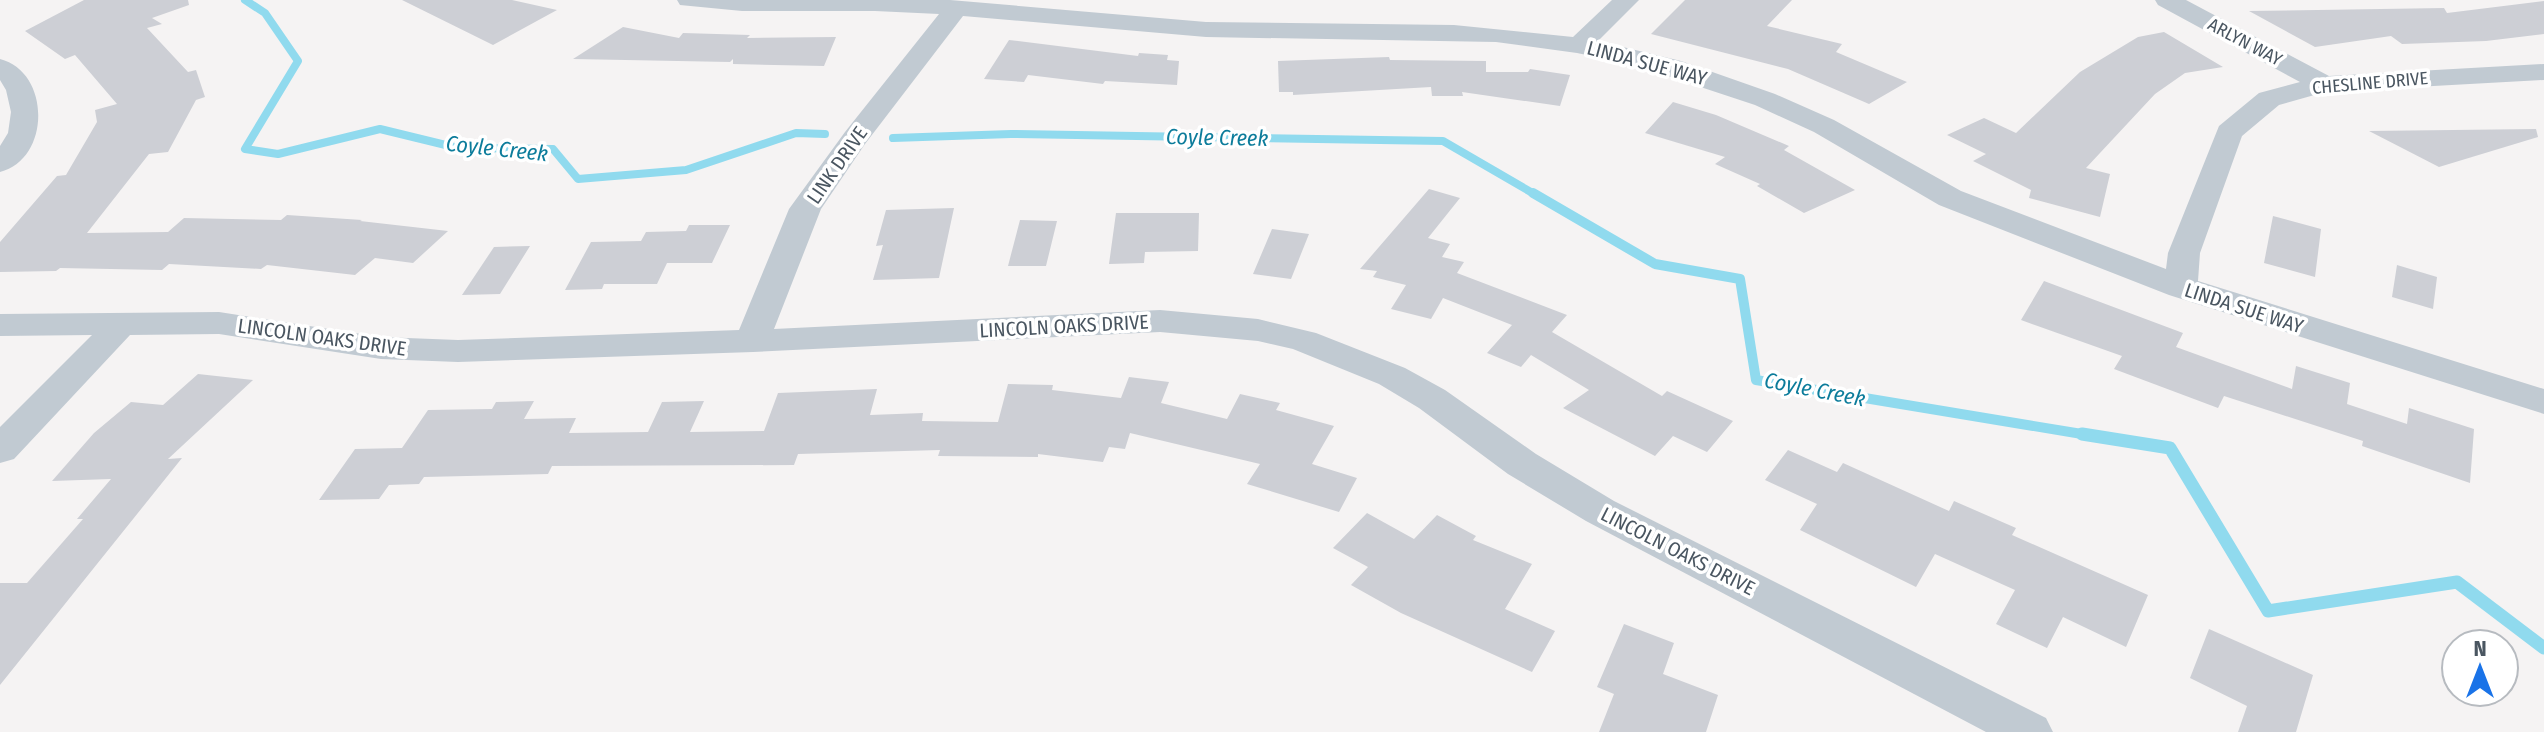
<svg xmlns="http://www.w3.org/2000/svg" width="2544" height="732" font-family="'Fira Sans Condensed',sans-serif">
<style>
.lines{fill:none;stroke-linecap:round;stroke-linejoin:round}
.stream-far2{stroke:#90daee;stroke-width:8}
.stream-far1{stroke:#90daee;stroke-width:10}
.stream{stroke:#90daee;stroke-width:13}
.building{fill:#cdcfd5}
.street{fill:#c1cad2;fill-rule:evenodd}
.labels{text-anchor:middle;stroke-width:7;stroke-linejoin:round;paint-order:stroke}
.far-street-label{font-size:18px;fill:#4a5661;stroke:#fff}
.street-label{font-size:20px;fill:#4a5661;stroke:#fff}
.water-label{font-size:22px;font-style:italic;fill:#0c7c9b;stroke:#fff}
</style>
<rect width="100%" height="100%" fill="#f5f3f3"/>
<g class="lines">
<path class="stream-far2" d="M 245,0 L 265,13 L 298,61 L 245,149 L 278,154 L 380,129 L 458,148 L 553,149 L 578,179 L 686,170 L 796,133 L 825,134
M 893,138 L 1011,134 L 1443,141 L 1536,195"/>
<path class="stream-far1" d="M 1533,193 L 1655,264 L 1740,279 L 1756,380 L 2094,436"/>
<path class="stream" d="M 2082,434 L 2170,448 L 2268,611 L 2457,582 L 2544,648"/>
</g>
<path class="building" d="M 84,0 L 188,0 L 189,5 L 152,18 L 162,24 L 147,28 L 188,72 L 196,70 L 205,97 L 196,100 L 168,152 L 149,154 L 87,233 L 168,232 L 184,218 L 281,220 L 287,215 L 362,220 L 360,221 L 448,231 L 413,263 L 375,258 L 355,275 L 267,265 L 261,269 L 169,264 L 162,270 L 60,268 L 56,271 L 0,272 L 0,242 L 57,176 L 66,175 L 97,122 L 95,110 L 117,104 L 75,55 L 65,59 L 25,31 Z
M 402,0 L 512,0 L 557,10 L 493,45 Z
M 1685,0 L 1792,0 L 1767,26 L 1842,44 L 1836,52 L 1907,82 L 1869,104 L 1788,69 L 1651,34 Z
M 2544,1 L 2544,34 L 2486,41 L 2402,44 L 2391,36 L 2315,47 L 2249,11 L 2444,8 L 2447,13 Z
M 623,27 L 679,38 L 683,33 L 750,35 L 747,38 L 836,37 L 824,66 L 733,64 L 733,59 L 730,62 L 573,59 Z
M 2164,32 L 2223,67 L 2185,73 L 2155,94 L 2086,168 L 2110,174 L 2100,217 L 2029,198 L 2031,190 L 1973,161 L 1986,154 L 1947,135 L 1984,118 L 2016,133 L 2080,72 L 2138,37 Z
M 1009,40 L 1138,56 L 1139,53 L 1168,55 L 1167,60 L 1179,61 L 1177,85 L 1105,81 L 1103,84 L 1028,75 L 1024,82 L 984,79 Z
M 1389,57 L 1390,60 L 1486,61 L 1486,72 L 1528,72 L 1530,69 L 1570,75 L 1560,106 L 1462,92 L 1463,96 L 1432,96 L 1431,87 L 1293,95 L 1293,92 L 1279,92 L 1278,61 Z
M 1673,102 L 1716,115 L 1789,146 L 1784,150 L 1855,190 L 1804,213 L 1757,186 L 1760,184 L 1715,164 L 1725,157 L 1645,133 Z
M 2536,129 L 2538,137 L 2439,167 L 2369,131 Z
M 1429,189 L 1460,198 L 1428,238 L 1450,244 L 1442,257 L 1464,262 L 1457,273 L 1567,315 L 1552,332 L 1662,396 L 1667,391 L 1733,421 L 1707,452 L 1673,436 L 1655,456 L 1563,408 L 1589,390 L 1531,355 L 1521,367 L 1487,353 L 1512,325 L 1443,298 L 1431,319 L 1391,309 L 1406,285 L 1373,277 L 1377,271 L 1360,269 Z
M 954,208 L 939,278 L 873,280 L 883,245 L 876,246 L 886,210 Z
M 1116,213 L 1199,213 L 1198,251 L 1145,252 L 1144,263 L 1109,264 Z
M 2273,216 L 2321,229 L 2315,277 L 2264,263 Z
M 1020,220 L 1057,221 L 1046,266 L 1008,266 Z
M 689,225 L 730,225 L 712,263 L 667,263 L 657,284 L 604,284 L 602,289 L 565,290 L 591,242 L 641,241 L 646,232 L 686,231 Z
M 1272,229 L 1309,234 L 1291,279 L 1253,274 Z
M 530,246 L 500,294 L 462,295 L 494,247 Z
M 2397,265 L 2437,277 L 2433,309 L 2392,297 Z
M 2044,281 L 2183,333 L 2176,347 L 2292,389 L 2296,366 L 2350,383 L 2347,404 L 2407,424 L 2409,408 L 2474,429 L 2470,483 L 2362,446 L 2363,441 L 2224,396 L 2218,408 L 2114,369 L 2122,356 L 2021,320 Z
M 198,374 L 253,380 L 168,459 L 182,458 L 0,685 L 0,583 L 27,583 L 83,519 L 77,519 L 111,479 L 52,481 L 94,433 L 131,402 L 163,405 Z
M 1129,377 L 1169,382 L 1161,403 L 1227,419 L 1240,394 L 1280,403 L 1276,410 L 1334,426 L 1312,464 L 1357,478 L 1339,512 L 1247,484 L 1260,464 L 1130,433 L 1125,449 L 1109,447 L 1103,462 L 1038,454 L 1038,457 L 938,456 L 940,450 L 798,454 L 794,465 L 552,466 L 548,474 L 424,477 L 419,484 L 389,485 L 379,499 L 319,500 L 355,449 L 402,448 L 428,410 L 492,409 L 496,402 L 534,401 L 524,419 L 576,418 L 569,433 L 648,432 L 662,402 L 704,401 L 690,432 L 764,431 L 778,393 L 877,389 L 870,415 L 923,413 L 922,421 L 998,422 L 1008,384 L 1053,385 L 1052,390 L 1121,398 Z
M 1788,450 L 1837,472 L 1843,463 L 1949,511 L 1954,501 L 2016,528 L 2012,535 L 2148,595 L 2126,647 L 2063,617 L 2047,648 L 1996,624 L 2015,590 L 1935,554 L 1916,587 L 1800,530 L 1817,504 L 1765,480 Z
M 1367,513 L 1414,539 L 1437,515 L 1476,536 L 1473,540 L 1532,564 L 1505,609 L 1555,631 L 1532,672 L 1401,613 L 1351,585 L 1368,567 L 1333,548 Z
M 1624,624 L 1674,643 L 1663,674 L 1718,695 L 1706,732 L 1599,732 L 1614,694 L 1597,687 Z
M 2209,629 L 2313,675 L 2296,732 L 2238,732 L 2247,706 L 2190,678 Z"/>
<g class="lines">
<path class="street" d="M 677,0 L 950,0 L 1206,22 L 1454,25 L 1573,37 L 1612,0 L 1639,0 L 1598,41 L 1681,61 L 1775,94 L 1834,120 L 1961,191 L 2166,269 L 2168,253 L 2219,126 L 2259,93 L 2300,82 L 2158,5 L 2155,0 L 2186,0 L 2329,76 L 2544,64 L 2544,80 L 2325,92 L 2279,105 L 2242,136 L 2200,253 L 2198,281 L 2544,389 L 2544,414 L 2169,295 L 1939,205 L 1814,132 L 1755,105 L 1634,65 L 1577,53 L 1496,42 L 1206,37 L 963,16 L 865,144 L 821,209 L 774,329 L 1160,310 L 1258,319 L 1316,333 L 1405,368 L 1445,390 L 1536,454 L 1614,501 L 2046,718 L 2053,732 L 1986,732 L 1586,521 L 1508,474 L 1419,408 L 1379,384 L 1293,349 L 1258,341 L 1160,332 L 753,352 L 458,362 L 381,359 L 219,334 L 130,335 L 14,459 L 0,463 L 0,427 L 92,335 L 0,336 L 0,314 L 219,312 L 381,337 L 458,340 L 739,330 L 789,209 L 845,132 L 939,14 L 875,11 L 742,11 L 680,5 Z
M 0,59 C 51,72 51,159 0,172 L 0,146 L 8,133 L 11,112 L 6,90 L 0,80 Z"/>
</g>
<g class="labels">
<g class="far-street-label">
<text transform="translate(2245 42) rotate(28)" y="6">ARLYN WAY</text>
<text transform="translate(2370 83) rotate(-5)" y="6">CHESLINE DRIVE</text>
</g>
<g class="street-label">
<text transform="translate(1647 63) rotate(15)" y="7">LINDA SUE WAY</text>
<text transform="translate(837 165) rotate(-55)" y="7">LINK DRIVE</text>
<text transform="translate(2244 308) rotate(18)" y="7">LINDA SUE WAY</text>
<text transform="translate(1064 326) rotate(-3)" y="7">LINCOLN OAKS DRIVE</text>
<text transform="translate(322 337) rotate(8)" y="7">LINCOLN OAKS DRIVE</text>
<text transform="translate(1678 551) rotate(27)" y="7">LINCOLN OAKS DRIVE</text>
</g>
<g class="water-label">
<text transform="translate(1217 137) rotate(1)" y="8">Coyle Creek</text>
<text transform="translate(497 148) rotate(6)" y="8">Coyle Creek</text>
<text transform="translate(1815 389) rotate(11)" y="8">Coyle Creek</text>
</g>
</g>
<g transform="translate(2480 668)"><circle r="38" fill="#ffffff" stroke="#b7bbc0" stroke-width="2"/>
<path d="M0-6L14 30L0 20L-14 30Z" fill="#1a73e8"/>
<text y="-12" font-size="22" font-weight="bold" text-anchor="middle" fill="#4a5661">N</text>
</g>
</svg>
